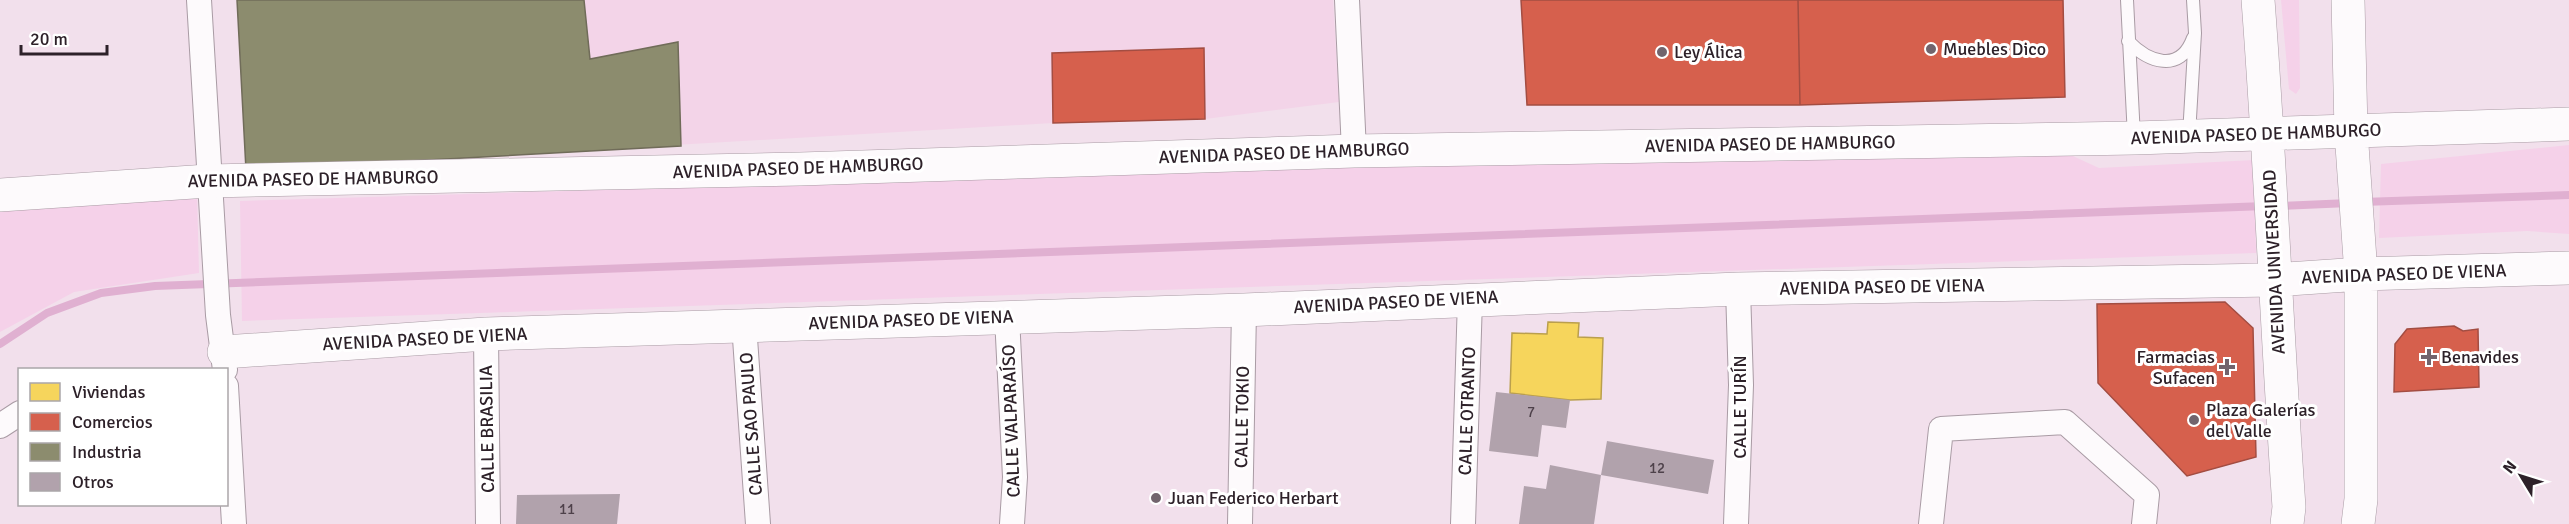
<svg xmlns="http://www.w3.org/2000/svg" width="2569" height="524" font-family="Signika,sans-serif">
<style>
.built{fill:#f3d4e8}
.green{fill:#f5d1e9}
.homes{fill:#f6d55c;stroke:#ba9f4d;stroke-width:1.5}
.shops{fill:#d6604d;stroke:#a34d42;stroke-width:1.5}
.industry{fill:#8c8c6e;stroke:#706c59;stroke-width:1.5}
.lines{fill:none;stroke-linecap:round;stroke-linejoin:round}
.stream{stroke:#e0b0d1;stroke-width:8}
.building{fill:#b1a2ac}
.lane-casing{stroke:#a99ba4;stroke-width:14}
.street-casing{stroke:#a99ba4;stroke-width:26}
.secondary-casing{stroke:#a99ba4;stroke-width:34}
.lane{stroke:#fdfafc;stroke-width:12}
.street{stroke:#fdfafc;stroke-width:24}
.secondary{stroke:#fdfafc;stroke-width:33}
.poi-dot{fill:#72646d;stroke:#fff;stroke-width:2}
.labels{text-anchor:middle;stroke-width:6;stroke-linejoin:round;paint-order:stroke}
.number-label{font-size:15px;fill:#4e414a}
.poi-label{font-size:18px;fill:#2d2129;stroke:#fff;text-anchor:start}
.street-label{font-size:18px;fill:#2d2129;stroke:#fff}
</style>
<rect width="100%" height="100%" fill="#f2e0ec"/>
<path class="built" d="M 237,0 L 1333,0 L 1339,102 L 1205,119 L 1053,123 L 246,170 Z"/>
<path class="green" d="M 2281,0 L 2299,0 L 2300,88 L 2296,94 L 2289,89 Z
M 2569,145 L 2569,234 L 2527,231 L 2379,238 L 2381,164 Z
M 2051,146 L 2099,168 L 2254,160 L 2256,253 L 242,321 L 240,201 Z
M 197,192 L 199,273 L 74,292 L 0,332 L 0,206 Z"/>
<path class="homes" d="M 1548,322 L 1579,323 L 1578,337 L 1603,338 L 1601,399 L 1570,400 L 1510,393 L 1512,333 L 1547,334 Z"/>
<path class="shops" d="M 1521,0 L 1798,0 L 1800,105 L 1527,105 Z
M 1798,0 L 2063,0 L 2065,97 L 1800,105 Z
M 1204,48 L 1205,119 L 1053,123 L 1052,53 Z
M 2225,302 L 2253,328 L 2256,457 L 2187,476 L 2098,383 L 2097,304 Z
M 2454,326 L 2463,331 L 2478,329 L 2479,387 L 2394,392 L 2395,344 L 2407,329 Z"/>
<path class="industry" d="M 237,0 L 584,0 L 590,59 L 678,42 L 681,146 L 246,170 Z"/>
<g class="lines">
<path class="stream" d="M 2362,202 L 2569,195
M 2278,206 L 2349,203
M 0,344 L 47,313 L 101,293 L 155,286 L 2265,206"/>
</g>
<path class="building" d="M 1496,392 L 1570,400 L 1566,428 L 1542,425 L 1538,457 L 1489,451 Z
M 1607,441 L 1714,460 L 1708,494 L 1601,475 Z
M 1550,465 L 1601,475 L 1594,524 L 1519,524 L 1524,486 L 1546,489 Z
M 620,494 L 617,524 L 516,524 L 517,495 Z"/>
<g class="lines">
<defs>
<path id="lane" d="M 2127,0 L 2134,137
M 2128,41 C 2148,62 2180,74 2193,38
M 2189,135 L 2195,33 L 2193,0"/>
<path id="street" d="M 199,0 L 218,315 L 225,370
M 1347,0 L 1354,151
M 1007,317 L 1015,477 L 1012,524
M 744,324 L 758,524
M 486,334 L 488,524
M 226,386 L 234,524
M 0,426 L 20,413
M 1240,524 L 1244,310
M 1463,524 L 1470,299
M 1736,524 L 1741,385 L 1738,289
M 1931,524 L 1941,429 L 2065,422 L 2147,495 L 2144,524"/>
<path id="secondary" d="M 2258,0 C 2271,169 2277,338 2289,507 L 2287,524
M 2348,0 L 2351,131 L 2361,274 L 2361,499 L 2358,524
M 0,195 L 208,181 L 800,169 L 1354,151 L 2135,138 L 2569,124
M 224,352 L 486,334 L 1244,310 L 1738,289 L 2273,280 L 2361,274 L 2569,268"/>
</defs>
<use href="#lane" class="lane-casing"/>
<use href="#street" class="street-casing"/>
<use href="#secondary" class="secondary-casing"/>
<use href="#lane" class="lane"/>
<use href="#street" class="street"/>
<use href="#secondary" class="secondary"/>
</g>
<g class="poi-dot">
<circle cx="1931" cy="49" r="6"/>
<circle cx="1662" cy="52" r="6"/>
<path d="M2426 348h6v6h6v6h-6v6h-6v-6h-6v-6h6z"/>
<path d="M2224 358h6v6h6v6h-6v6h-6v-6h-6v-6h6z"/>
<circle cx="2194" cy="420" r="6"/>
<circle cx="1156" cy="498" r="6"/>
</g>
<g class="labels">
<g class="number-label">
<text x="1531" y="417">7</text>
<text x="1657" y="473">12</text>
<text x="567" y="514">11</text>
</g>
<g class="poi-label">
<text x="1943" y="55">Muebles Dico</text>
<text x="1674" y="58">Ley Álica</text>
<text x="2215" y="363" text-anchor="end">Farmacias<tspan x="2215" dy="21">Sufacen</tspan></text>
<text x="2441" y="363">Benavides</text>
<text x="2206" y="416">Plaza Galerías<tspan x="2206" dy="21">del Valle</tspan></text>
<text x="1168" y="504">Juan Federico Herbart</text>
</g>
<g class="street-label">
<text transform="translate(2256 134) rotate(-2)" y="6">AVENIDA PASEO DE HAMBURGO</text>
<text transform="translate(1770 144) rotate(-1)" y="6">AVENIDA PASEO DE HAMBURGO</text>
<text transform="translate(1284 153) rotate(-2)" y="6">AVENIDA PASEO DE HAMBURGO</text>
<text transform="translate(798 168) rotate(-2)" y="6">AVENIDA PASEO DE HAMBURGO</text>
<text transform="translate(313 179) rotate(-1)" y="6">AVENIDA PASEO DE HAMBURGO</text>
<text transform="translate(2274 262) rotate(-93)" y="6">AVENIDA UNIVERSIDAD</text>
<text transform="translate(2404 274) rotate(-2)" y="6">AVENIDA PASEO DE VIENA</text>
<text transform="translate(1882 287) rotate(-1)" y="6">AVENIDA PASEO DE VIENA</text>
<text transform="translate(1396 302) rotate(-3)" y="6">AVENIDA PASEO DE VIENA</text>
<text transform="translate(911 320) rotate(-2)" y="6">AVENIDA PASEO DE VIENA</text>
<text transform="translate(425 339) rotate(-3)" y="6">AVENIDA PASEO DE VIENA</text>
<text transform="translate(1740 407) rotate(-90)" y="6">CALLE TURÍN</text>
<text transform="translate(1467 411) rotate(-88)" y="6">CALLE OTRANTO</text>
<text transform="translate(1242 417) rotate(-89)" y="6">CALLE TOKIO</text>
<text transform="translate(1011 421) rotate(-92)" y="6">CALLE VALPARAÍSO</text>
<text transform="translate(751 424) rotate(-94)" y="6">CALLE SAO PAULO</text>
<text transform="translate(487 429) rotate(-91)" y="6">CALLE BRASILIA</text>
</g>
</g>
<rect x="18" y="368" width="210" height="138" fill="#ffffff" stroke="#aba6a9" stroke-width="1.5"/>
<rect x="30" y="383" width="30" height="18" fill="#f6d55c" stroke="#aba6a9" stroke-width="1.5"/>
<text x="72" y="398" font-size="18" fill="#2d2129">Viviendas</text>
<rect x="30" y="413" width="30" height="18" fill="#d6604d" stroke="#aba6a9" stroke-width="1.5"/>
<text x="72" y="428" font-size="18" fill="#2d2129">Comercios</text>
<rect x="30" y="443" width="30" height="18" fill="#8c8c6e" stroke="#aba6a9" stroke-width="1.5"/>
<text x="72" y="458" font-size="18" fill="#2d2129">Industria</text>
<rect x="30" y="473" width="30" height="18" fill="#b1a2ac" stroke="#aba6a9" stroke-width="1.5"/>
<text x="72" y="488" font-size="18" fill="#2d2129">Otros</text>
<g transform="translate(2521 476) rotate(308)" stroke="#ffffff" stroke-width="4.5" paint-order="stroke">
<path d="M0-4.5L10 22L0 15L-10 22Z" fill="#2d2129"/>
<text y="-9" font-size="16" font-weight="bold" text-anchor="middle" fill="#2d2129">N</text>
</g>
<path d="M21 45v9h86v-9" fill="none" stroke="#2d2129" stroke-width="3"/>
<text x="30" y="45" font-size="18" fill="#2d2129" stroke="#ffffff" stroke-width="4.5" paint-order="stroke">20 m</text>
</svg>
